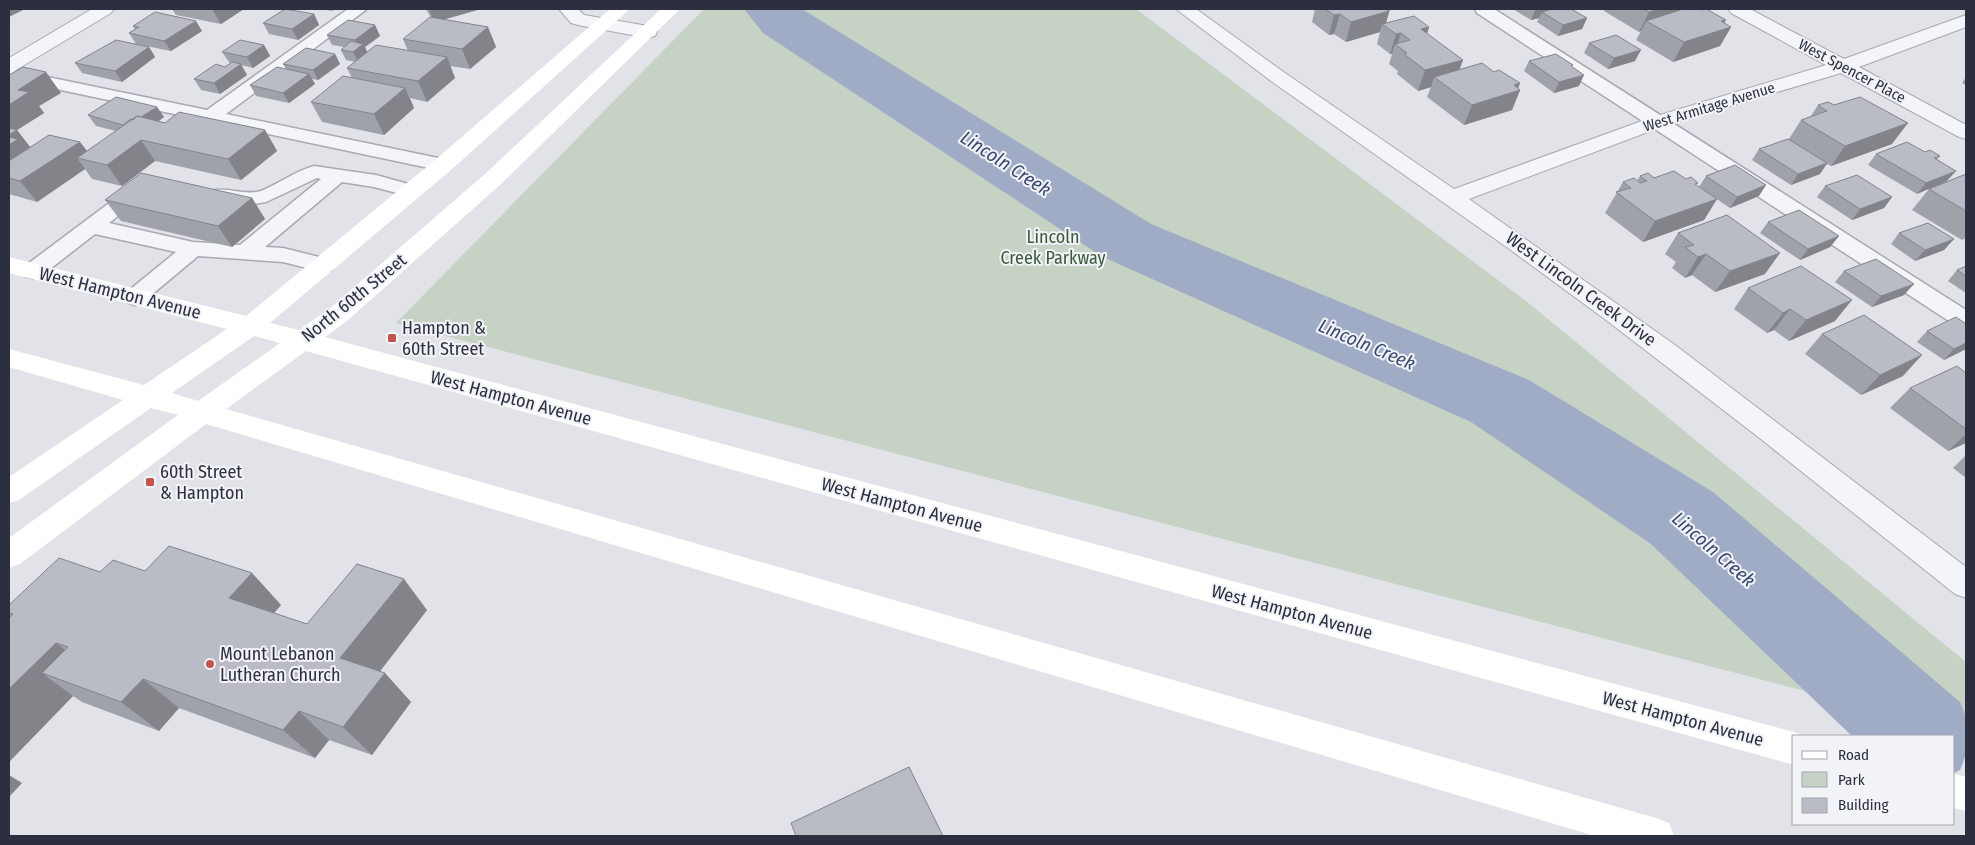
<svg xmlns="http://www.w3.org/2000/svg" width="1975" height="845" font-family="'Fira Sans Condensed',sans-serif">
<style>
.green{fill:#c5d2c4}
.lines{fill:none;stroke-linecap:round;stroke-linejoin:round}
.river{fill:#a0acc6;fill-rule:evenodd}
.lane-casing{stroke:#a7a9b3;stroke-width:3}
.street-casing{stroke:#a7a9b3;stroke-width:2}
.lane{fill:#f4f5f8;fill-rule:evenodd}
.street{fill:#f4f5f8;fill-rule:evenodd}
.secondary{fill:#fff;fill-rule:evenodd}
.wall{fill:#9fa2a9}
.shaded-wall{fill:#82848a}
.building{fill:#b9bcc5;stroke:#82848a}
.poi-dot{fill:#c35452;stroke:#f1f3f7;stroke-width:2}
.labels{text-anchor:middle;stroke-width:4;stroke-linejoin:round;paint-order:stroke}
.far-street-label{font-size:15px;fill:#2b2f3f;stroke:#f1f3f7}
.park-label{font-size:18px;fill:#3b5a3a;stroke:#f1f3f7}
.street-label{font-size:18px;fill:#2b2f3f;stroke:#f1f3f7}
.poi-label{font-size:18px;fill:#2b2f3f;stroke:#f1f3f7;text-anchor:start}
.water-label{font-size:19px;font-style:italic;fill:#394870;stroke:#f1f3f7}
</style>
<rect width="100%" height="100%" fill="#e2e3e9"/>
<path class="green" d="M 704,9 L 1136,9 L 1526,301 L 1966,662 L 1966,733 L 396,323 Z"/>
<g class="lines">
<path class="river" d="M 744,9 L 802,9 L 1151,224 L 1529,380 L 1713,492 L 1960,702 C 1970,722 1970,750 1960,770 L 1954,773 L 1954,736 L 1852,736 L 1651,544 L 1471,422 L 1101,256 L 763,33 Z"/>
<defs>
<path id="lane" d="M 348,9 L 367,9 L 226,114 L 443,159 L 450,161 L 453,165 L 450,169 L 443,171 L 9,79 L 9,69 L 207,110 Z
M 1475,9 L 1494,9 L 1966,310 L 1966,329 L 1958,327 L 1477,13 Z
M 314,166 L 376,175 L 419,187 L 422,191 L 419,195 L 412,197 L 374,187 L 342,182 L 265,247 L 283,248 L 331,260 L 334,265 L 331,270 L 323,272 L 283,262 L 198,256 L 143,302 L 135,305 L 127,302 L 124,297 L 127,292 L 176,252 L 95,234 L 41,276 L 33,278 L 25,276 L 22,271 L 25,266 L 132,186 L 139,184 L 146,186 L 149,190 L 146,194 L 109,223 L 193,242 L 240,245 L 321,179 L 317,178 L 266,202 L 243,206 L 211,199 L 208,195 L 211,191 C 227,186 243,196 261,191 C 279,184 295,171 314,166 Z"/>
<path id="street" d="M 92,9 L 114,9 L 111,13 L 16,70 L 9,72 L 9,58 Z
M 559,9 L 578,9 L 584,15 L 648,26 L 655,28 L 657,32 L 655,36 L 648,38 L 578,25 L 571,23 Z
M 1176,9 L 1196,9 L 1285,73 L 1454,189 L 1650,118 L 1826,65 L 1731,13 L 1728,9 L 1750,9 L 1844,59 L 1966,15 L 1966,27 L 1859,67 L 1966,125 L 1966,139 L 1959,137 L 1841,73 L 1664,126 L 1469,199 L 1675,345 L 1966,567 L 1966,598 L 1955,594 L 1757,436 L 1606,320 L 1508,248 L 1271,81 Z"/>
</defs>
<use href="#lane" class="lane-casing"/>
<use href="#street" class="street-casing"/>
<use href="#lane" class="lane"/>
<use href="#street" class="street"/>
<path class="secondary" d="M 610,9 L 630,9 L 451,170 L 270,323 L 299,330 L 329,309 L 485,174 L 661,9 L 680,9 L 501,184 L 347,321 L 325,337 L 1794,732 L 1804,736 L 1794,736 L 1794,765 L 306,351 L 226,409 L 1656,818 L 1669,823 L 1674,836 L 1595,836 L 206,424 L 20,564 L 9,568 L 9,538 L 178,415 L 151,408 L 19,500 L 9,503 L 9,477 L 123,400 L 9,367 L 9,349 L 144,385 L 227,329 L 9,273 L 9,257 L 246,316 L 435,160 ZM 254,336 L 280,343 L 198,401 L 172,393 Z
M 1954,774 L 1966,777 L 1966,811 L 1954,808 Z"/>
</g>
<path class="wall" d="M 172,9 L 244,9 L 221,24 L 176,15 Z
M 319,9 L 335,9 L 332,11 Z
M 426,9 L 481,9 L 443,20 L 488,27 L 496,47 L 470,69 L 450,66 L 455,78 L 427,102 L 410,98 L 414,108 L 384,135 L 322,122 L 311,102 L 352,78 L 347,68 L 355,62 L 346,60 L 341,50 L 344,47 L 332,45 L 327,35 L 375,25 L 380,36 L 365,47 L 367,52 L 408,51 L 403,39 L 431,18 Z
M 1315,9 L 1390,9 L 1386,23 L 1429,27 L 1427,34 L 1459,70 L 1494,72 L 1520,83 L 1518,88 L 1520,90 L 1512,110 L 1464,125 L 1427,97 L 1431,87 L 1418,91 L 1397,74 L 1398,71 L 1389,64 L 1392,54 L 1390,54 L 1377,44 L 1380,32 L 1346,42 L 1334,34 L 1329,35 L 1312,22 Z
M 1513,9 L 1571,9 L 1587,18 L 1582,29 L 1558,36 L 1537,22 L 1539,18 L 1531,20 Z
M 1605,9 L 1699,9 L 1731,27 L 1720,46 L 1673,62 L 1636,40 L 1641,31 L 1639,32 L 1604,11 Z
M 314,14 L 319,25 L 298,40 L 269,34 L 263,23 Z
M 133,26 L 202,31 L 171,51 L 136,44 L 129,33 L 135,30 Z
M 1589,43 L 1635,61 L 1608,69 L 1584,53 Z
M 264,45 L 270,56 L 253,68 L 241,65 L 247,75 L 220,94 L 201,90 L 194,79 L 225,67 L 231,63 L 229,62 L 222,52 Z
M 149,47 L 155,57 L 122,82 L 82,73 L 75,63 Z
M 335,54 L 340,64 L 318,80 L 312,79 L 315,84 L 289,103 L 256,96 L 250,85 L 286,69 L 283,64 Z
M 1529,61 L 1572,67 L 1579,86 L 1554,93 L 1524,71 Z
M 9,75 L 61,93 L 39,106 L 44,113 L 17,130 L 30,147 L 80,142 L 87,151 L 116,131 L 96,126 L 88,115 L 157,107 L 164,117 L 159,121 L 165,123 L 265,130 L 277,151 L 241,180 L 155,161 L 122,186 L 92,179 L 85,169 L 37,202 L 9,194 Z
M 1966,77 L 1966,85 L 1962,83 Z
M 1818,105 L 1892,144 L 1831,166 L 1827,164 L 1820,174 L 1791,185 L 1752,160 L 1759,149 L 1789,139 L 1801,120 L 1811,116 Z
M 1925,152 L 1940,156 L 1937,160 L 1947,181 L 1917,194 L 1868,165 L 1876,154 Z
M 1966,174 L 1966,238 L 1962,240 L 1912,210 L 1929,189 Z
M 1640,176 L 1686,179 L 1717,199 L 1704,220 L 1643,242 L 1605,213 L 1623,182 L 1637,181 Z
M 1706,176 L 1759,196 L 1730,208 L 1699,187 Z
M 1825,186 L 1892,197 L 1884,208 L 1852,220 L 1817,197 Z
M 252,198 L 265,219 L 232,247 L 121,221 L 105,200 Z
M 1768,222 L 1839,236 L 1830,247 L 1800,260 L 1760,233 Z
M 1678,233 L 1765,274 L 1715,292 L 1692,275 L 1685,278 L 1672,268 L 1676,262 L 1665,254 Z
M 1899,233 L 1954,239 L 1944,250 L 1915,261 L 1891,244 Z
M 1966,266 L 1966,293 L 1948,281 L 1957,270 Z
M 1844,271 L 1904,295 L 1872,307 L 1835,282 Z
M 1748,288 L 1835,321 L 1789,341 L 1774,330 L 1767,333 L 1734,309 Z
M 1966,324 L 1966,349 L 1944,360 L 1917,342 L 1927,331 Z
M 1822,334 L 1903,376 L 1861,395 L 1805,354 Z
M 1966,373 L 1966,443 L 1948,451 L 1890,408 L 1910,388 Z
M 1966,455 L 1966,478 L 1953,468 Z
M 145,571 L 252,573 L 281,605 L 274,613 L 307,624 L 427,610 L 380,671 L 411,702 L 372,755 L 329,740 L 315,758 L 179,708 L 159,731 L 82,702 L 73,696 L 9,762 L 9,618 L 10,617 L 9,615 L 9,605 L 100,572 Z"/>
<path class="shaded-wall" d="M 9,9 L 25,9 L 9,17 Z
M 212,9 L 244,9 L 221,24 Z
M 429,9 L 481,9 L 434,22 Z
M 1379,9 L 1390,9 L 1385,26 L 1382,24 L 1380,32 L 1346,42 L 1351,22 Z
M 1539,9 L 1558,9 L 1542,12 L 1539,18 L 1531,20 L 1535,10 Z
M 1659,9 L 1683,9 L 1646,21 L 1641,31 L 1639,32 L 1649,12 Z
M 314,14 L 319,25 L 298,40 L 292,29 Z
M 1340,14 L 1334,34 L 1329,35 L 1334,15 Z
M 1587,18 L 1582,29 L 1558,36 L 1563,25 Z
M 1726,20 L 1720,30 L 1731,27 L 1720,46 L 1673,62 L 1684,42 L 1721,21 Z
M 196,21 L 202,31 L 171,51 L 164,41 Z
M 375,25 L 380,36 L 365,47 L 368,54 L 358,62 L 353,52 L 358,47 L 355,40 Z
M 488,27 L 496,47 L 470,69 L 462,49 Z
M 1429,27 L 1423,47 L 1421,29 Z
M 1401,33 L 1397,46 L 1395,44 L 1392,54 L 1390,54 L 1396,34 Z
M 264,45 L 270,56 L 253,68 L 247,57 Z
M 149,47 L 155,57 L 122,82 L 115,71 Z
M 1641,50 L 1635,61 L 1608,69 L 1614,58 Z
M 335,54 L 340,64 L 318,80 L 313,70 Z
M 447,57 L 455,78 L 427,102 L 418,81 Z
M 1463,60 L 1456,80 L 1434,77 L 1431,87 L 1418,91 L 1425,70 Z
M 241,64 L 247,75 L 220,94 L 214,83 Z
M 46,72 L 61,93 L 39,106 L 44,113 L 9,135 L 9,105 L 18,90 Z
M 309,74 L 315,84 L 289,103 L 283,93 Z
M 1584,75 L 1579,86 L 1554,93 L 1559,82 Z
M 1520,83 L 1517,91 L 1520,90 L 1512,110 L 1464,125 L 1472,105 L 1514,85 Z
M 405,88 L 414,108 L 384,135 L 374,114 Z
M 157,107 L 164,117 L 144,131 L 137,120 Z
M 1908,123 L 1892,144 L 1831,166 L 1845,146 Z
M 17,130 L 33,151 L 9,176 L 9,135 Z
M 265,130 L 277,151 L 241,180 L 228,159 Z
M 141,140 L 155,161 L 122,186 L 107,165 Z
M 80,142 L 95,162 L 77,158 L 85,169 L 37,202 L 20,181 Z
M 1827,163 L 1820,174 L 1791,185 L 1798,174 Z
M 1956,171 L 1947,181 L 1917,194 L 1926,183 Z
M 1766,185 L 1759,196 L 1730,208 L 1737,197 Z
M 1892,197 L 1884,208 L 1852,220 L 1860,209 Z
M 252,198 L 265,219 L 232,247 L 218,226 Z
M 1717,199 L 1704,220 L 1643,242 L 1655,221 Z
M 1839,236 L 1830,247 L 1800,260 L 1808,249 Z
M 1954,239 L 1944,250 L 1915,261 L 1925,250 Z
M 1780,253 L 1765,274 L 1715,292 L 1730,271 Z
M 1706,254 L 1692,275 L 1685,278 L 1698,257 Z
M 1914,284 L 1904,295 L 1872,307 L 1881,296 Z
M 1852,300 L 1835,321 L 1789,341 L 1806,320 Z
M 1790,309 L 1774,330 L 1767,333 L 1783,313 Z
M 1966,343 L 1966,349 L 1944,360 L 1954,349 Z
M 1922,355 L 1903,376 L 1861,395 L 1880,375 Z
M 1966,434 L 1966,443 L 1948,451 Z
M 252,573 L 281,605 L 260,629 L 229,598 Z
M 404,579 L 427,610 L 368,687 L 340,658 Z
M 56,643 L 95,673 L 42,673 L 73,696 L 9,762 L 9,689 Z
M 385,673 L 411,702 L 372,755 L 343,727 Z
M 143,679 L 179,708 L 159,731 L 121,702 Z
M 299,711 L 329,740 L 315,758 L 283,730 Z
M 9,775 L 22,783 L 9,797 Z"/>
<path class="building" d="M 285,9 L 314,14 L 292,29 L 263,23 Z
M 1325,9 L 1386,9 L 1389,11 L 1351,22 L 1340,14 L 1334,15 Z
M 1552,9 L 1571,9 L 1587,18 L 1563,25 L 1542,12 Z
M 1643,9 L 1659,9 L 1649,12 Z
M 1683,9 L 1699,9 L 1702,10 L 1706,9 L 1726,20 L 1721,21 L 1731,27 L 1684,42 L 1646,21 Z
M 155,12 L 196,21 L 164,41 L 129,33 L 139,27 L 133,26 Z
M 1414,16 L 1429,27 L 1421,29 L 1463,60 L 1425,70 L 1404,54 L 1407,53 L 1395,44 L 1410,40 L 1401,33 L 1396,34 L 1382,24 Z
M 430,17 L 488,27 L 462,49 L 403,39 Z
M 348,20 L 375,25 L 355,40 L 327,35 Z
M 1616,35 L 1641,50 L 1614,58 L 1589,43 Z
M 116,40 L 149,47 L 115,71 L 75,63 Z
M 240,40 L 264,45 L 247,57 L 222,52 Z
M 351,41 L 363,44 L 353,52 L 341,50 Z
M 376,45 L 447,57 L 418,81 L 347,68 Z
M 306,48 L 335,54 L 313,70 L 283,64 Z
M 1556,54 L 1573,65 L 1571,66 L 1584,75 L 1559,82 L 1529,61 Z
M 232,62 L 241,64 L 214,83 L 194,79 L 216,64 L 225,67 Z
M 1482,63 L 1494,72 L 1499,70 L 1520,83 L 1514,85 L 1520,90 L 1472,105 L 1434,77 Z
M 23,67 L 46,72 L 18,90 L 29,92 L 9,105 L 9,75 Z
M 277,67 L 309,74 L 283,93 L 250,85 Z
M 343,76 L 405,88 L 374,114 L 311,102 Z
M 116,97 L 157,107 L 141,117 L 137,116 L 133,120 L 131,119 L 123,125 L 88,115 Z
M 1860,97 L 1908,123 L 1845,146 L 1801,120 L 1827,111 L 1818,105 L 1828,102 L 1834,105 Z
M 179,112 L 265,130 L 228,159 L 141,140 L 107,165 L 77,158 L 137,116 L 165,123 Z
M 9,128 L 17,130 L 9,135 Z
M 49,135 L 80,142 L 20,181 L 9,178 L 9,161 Z
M 9,137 L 18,139 L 9,145 Z
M 1788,139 L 1827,163 L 1798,174 L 1759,149 Z
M 1907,142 L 1925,152 L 1930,150 L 1940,156 L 1934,158 L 1956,171 L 1926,183 L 1876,154 Z
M 1735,165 L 1766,185 L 1737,197 L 1706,176 Z
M 1674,171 L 1686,179 L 1691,177 L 1698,183 L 1695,184 L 1717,199 L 1655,221 L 1616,192 L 1631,188 L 1623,182 L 1634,178 L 1640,183 L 1647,181 L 1640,176 L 1648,173 L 1654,178 Z
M 141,173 L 252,198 L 218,226 L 105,200 Z
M 1966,174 L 1966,211 L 1929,189 Z
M 1857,175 L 1892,197 L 1860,209 L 1825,186 Z
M 1799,210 L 1839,236 L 1808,249 L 1768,222 Z
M 1727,215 L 1780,253 L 1730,271 L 1706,254 L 1698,257 L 1685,247 L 1694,245 L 1678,233 Z
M 1928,223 L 1954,239 L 1925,250 L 1899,233 Z
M 1876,259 L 1914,284 L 1881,296 L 1844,271 Z
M 1801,266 L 1852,300 L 1806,320 L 1790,309 L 1783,313 L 1748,288 Z
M 1966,266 L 1966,276 L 1957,270 Z
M 1864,315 L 1922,355 L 1880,375 L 1822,334 Z
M 1956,317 L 1966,324 L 1966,343 L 1954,349 L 1927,331 Z
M 1957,366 L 1966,373 L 1966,429 L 1910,388 Z
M 169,546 L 252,573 L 229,598 L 307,624 L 357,564 L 404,579 L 340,658 L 385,673 L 343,727 L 299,711 L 283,730 L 143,679 L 121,702 L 42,673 L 68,647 L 56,643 L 9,689 L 9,618 L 13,614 L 9,613 L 9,605 L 59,558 L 100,572 L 113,560 L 145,571 Z
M 909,767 L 943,836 L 796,836 L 791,823 Z"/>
<g class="poi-dot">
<rect x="387" y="333" width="10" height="10" rx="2.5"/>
<rect x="145" y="477" width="10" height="10" rx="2.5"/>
<circle cx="210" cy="664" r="5"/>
</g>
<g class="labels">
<g class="far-street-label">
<text transform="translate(1852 71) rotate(28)" y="5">West Spencer Place</text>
<text transform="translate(1709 107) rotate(-17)" y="5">West Armitage Avenue</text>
</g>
<g class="park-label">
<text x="1053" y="243">Lincoln<tspan x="1053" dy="21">Creek Parkway</tspan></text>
</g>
<g class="street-label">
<text transform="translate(1581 289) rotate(36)" y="6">West Lincoln Creek Drive</text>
<text transform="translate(120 293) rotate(14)" y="6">West Hampton Avenue</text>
<text transform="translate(354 298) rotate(-39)" y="6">North 60th Street</text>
<text transform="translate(511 398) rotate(15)" y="6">West Hampton Avenue</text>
<text transform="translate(902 505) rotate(15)" y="6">West Hampton Avenue</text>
<text transform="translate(1292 612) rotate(15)" y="6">West Hampton Avenue</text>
<text transform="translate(1683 719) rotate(15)" y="6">West Hampton Avenue</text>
</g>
<g class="poi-label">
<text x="402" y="334">Hampton &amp;<tspan x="402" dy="21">60th Street</tspan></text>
<text x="160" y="478">60th Street<tspan x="160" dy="21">&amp; Hampton</tspan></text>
<text x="220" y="660">Mount Lebanon<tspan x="220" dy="21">Lutheran Church</tspan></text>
</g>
<g class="water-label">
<text transform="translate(1006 163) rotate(33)" y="7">Lincoln Creek</text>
<text transform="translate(1367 344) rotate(23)" y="7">Lincoln Creek</text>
<text transform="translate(1714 549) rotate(41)" y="7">Lincoln Creek</text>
</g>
</g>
<rect width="1975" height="845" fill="none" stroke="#2b2f3f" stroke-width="20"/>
<rect x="1792" y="735" width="162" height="90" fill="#f1f3f7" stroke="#a2a5ad"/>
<rect x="1802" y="751" width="25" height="8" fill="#ffffff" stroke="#a2a5ad"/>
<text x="1838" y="760" font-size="15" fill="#2b2f3f">Road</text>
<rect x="1802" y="772" width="25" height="15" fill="#c5d2c4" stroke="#a2a5ad"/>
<text x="1838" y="785" font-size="15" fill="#2b2f3f">Park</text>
<rect x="1802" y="798" width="25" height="15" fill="#b9bcc5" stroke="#a2a5ad"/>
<text x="1838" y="810" font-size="15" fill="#2b2f3f">Building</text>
</svg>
